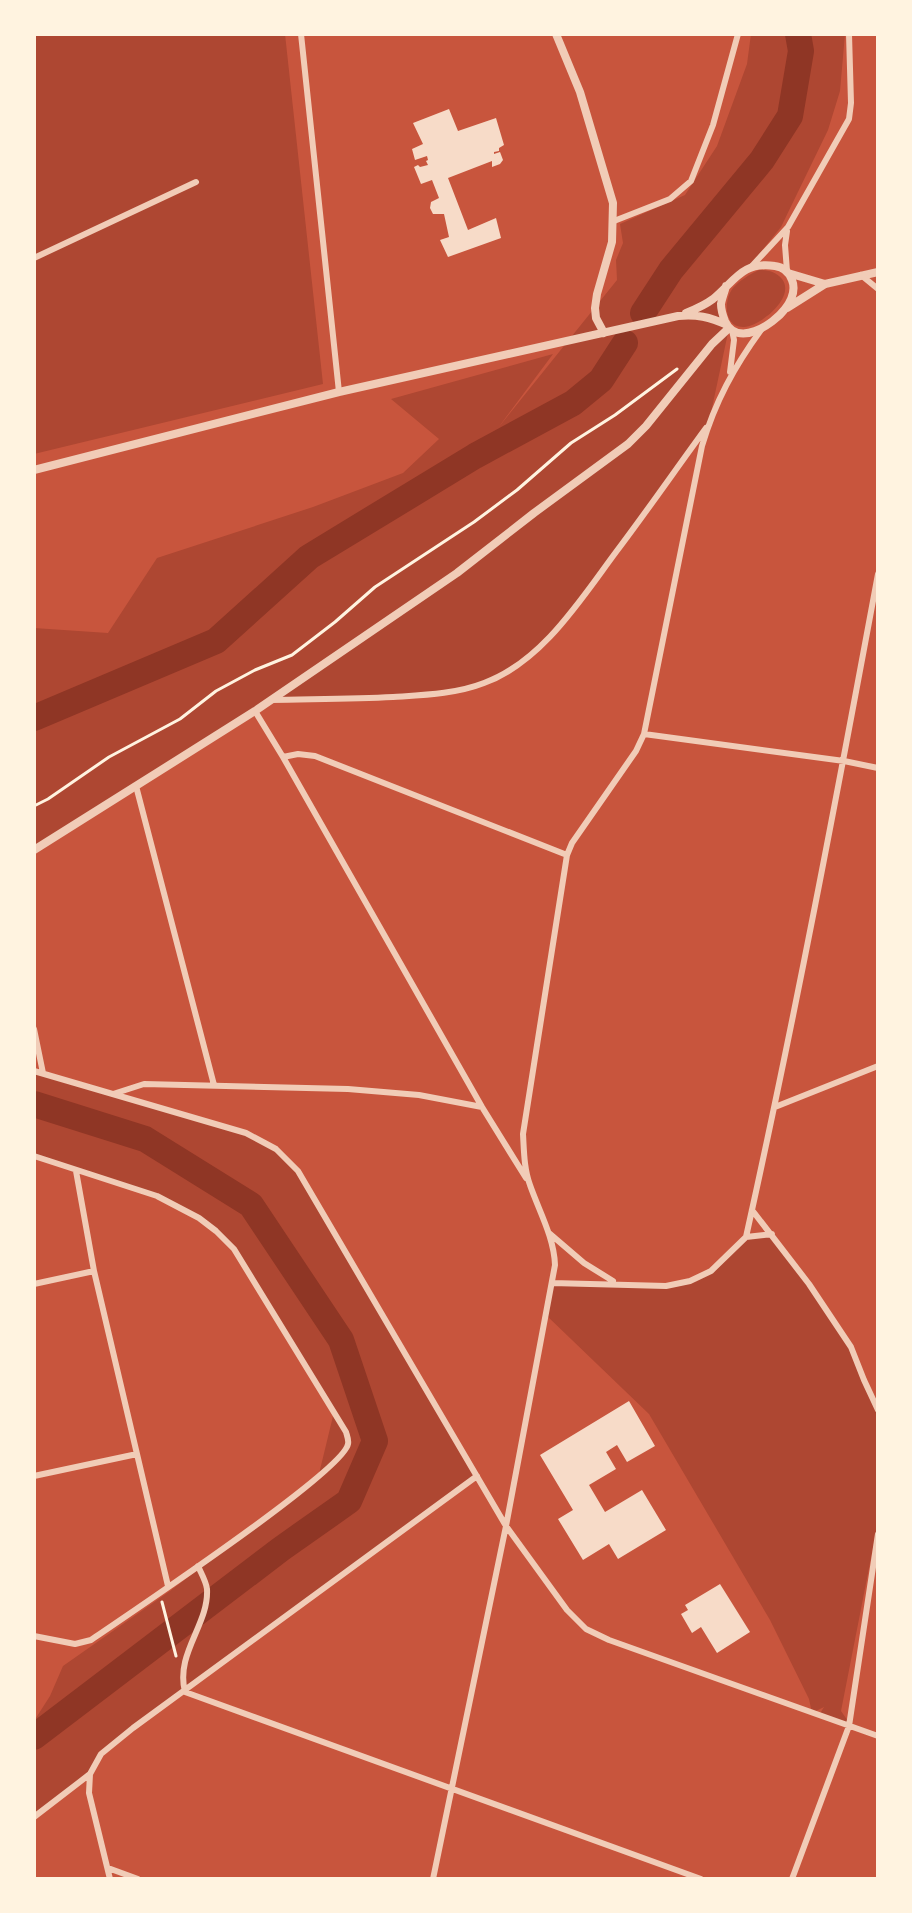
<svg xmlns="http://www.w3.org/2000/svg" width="912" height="1913" font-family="Karla,sans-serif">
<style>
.green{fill:#ae4732}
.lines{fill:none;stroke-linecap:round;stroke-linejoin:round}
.river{stroke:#8f3625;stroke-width:26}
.building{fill:#f7dbc8}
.path{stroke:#fff3e0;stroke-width:3}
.minor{stroke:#f1ccb7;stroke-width:6}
.tertiary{stroke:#f1ccb7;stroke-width:8}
</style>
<rect width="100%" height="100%" fill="#c8553d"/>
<path class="green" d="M 34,34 L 285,34 L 323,384 L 34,454 Z
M 751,34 L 845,34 L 840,91 L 828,130 L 781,227 L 748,268 L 731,280 L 721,306 L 729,328 L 709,422 L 573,608 L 533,652 L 504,675 L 481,685 L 427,695 L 271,700 L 34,850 L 34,628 L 108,633 L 157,558 L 313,507 L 403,473 L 439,439 L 391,399 L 553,354 L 498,428 L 617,280 L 616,260 L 623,243 L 620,224 L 685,195 L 717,146 L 747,64 Z
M 759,270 C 768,270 776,272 782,279 C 796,297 761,326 744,327 C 724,328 723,301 733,288 C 739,281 750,274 759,270 Z
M 34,1070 L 260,1139 L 298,1171 L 477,1476 L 101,1754 L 90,1774 L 34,1817 L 34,1721 L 50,1696 L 63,1666 L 170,1591 L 318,1478 L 334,1412 L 234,1249 L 216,1231 L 157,1196 L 34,1156 Z
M 772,1234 L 851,1347 L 878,1410 L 878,1522 L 841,1711 L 850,1724 L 819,1715 L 824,1707 L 812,1713 L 809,1699 L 770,1620 L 649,1414 L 546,1315 L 552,1283 L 666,1286 L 690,1281 L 712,1271 L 746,1237 Z"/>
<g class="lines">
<path class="river" d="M 643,313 L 671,270 L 762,160 L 790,116 L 801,51 L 798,34
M 34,718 L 216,641 L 309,557 L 475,456 L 573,403 L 601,380 L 625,343
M 34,1104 L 145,1139 L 251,1205 L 341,1340 L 375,1441 L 349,1501 L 281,1549 L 34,1737"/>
</g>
<path class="building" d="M 449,109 L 458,131 L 496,118 L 504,145 L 499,148 L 499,151 L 494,152 L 494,154 L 500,152 L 503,160 L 500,164 L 492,167 L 492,161 L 448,178 L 468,230 L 496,218 L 501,238 L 448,257 L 440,240 L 449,237 L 444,214 L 433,214 L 430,208 L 431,202 L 439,198 L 432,180 L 421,184 L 414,167 L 418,165 L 420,167 L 428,165 L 426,161 L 428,160 L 427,156 L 415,160 L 412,149 L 423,144 L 413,123 Z
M 629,1401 L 655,1446 L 627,1462 L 617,1445 L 606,1452 L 616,1469 L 589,1485 L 605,1512 L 642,1490 L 666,1530 L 618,1559 L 609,1544 L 583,1560 L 558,1519 L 573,1510 L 540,1455 Z
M 720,1584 L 750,1632 L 717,1653 L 701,1627 L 692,1633 L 681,1614 L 688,1610 L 685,1605 Z"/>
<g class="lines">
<path class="path" d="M 34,806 L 48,799 L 109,757 L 180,719 L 216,691 L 255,670 L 292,655 L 335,622 L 375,587 L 474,522 L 517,490 L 571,443 L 615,415 L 677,369
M 162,1602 L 176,1656"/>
<path class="minor" d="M 301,34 L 339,392
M 614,221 L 670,199 L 691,181 L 713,125 L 738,34
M 34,258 L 196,182
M 751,267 L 788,227 L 849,119 L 851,103 L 849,34
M 787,271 L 785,245 L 787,231
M 861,275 L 878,289
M 730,372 L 734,340 L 732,330
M 271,700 C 312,699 353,699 393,697 C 423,695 456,694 484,683 C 542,662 581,599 616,552 C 647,511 676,469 706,428
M 255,711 L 283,757 L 482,1107 L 526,1178
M 644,734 L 844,761 L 878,768
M 283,757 L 298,754 L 315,756 L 567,855
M 136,786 L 214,1085
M 34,1029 L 43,1073
M 34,1071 L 246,1133 L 276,1149 L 298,1171 L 506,1526 L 567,1610 L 586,1629 L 609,1640 L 878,1736
M 113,1094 L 144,1084 L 348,1089 L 419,1095 L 482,1107
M 775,1107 L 878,1066
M 34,1156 L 157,1196 L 199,1218 L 216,1231 L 234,1249 L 346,1432 C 347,1436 349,1440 348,1444 C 343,1472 127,1615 91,1640 L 75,1644 L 34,1636
M 76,1171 L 94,1271 L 168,1586
M 752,1210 L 809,1284 L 851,1347 L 864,1380 L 878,1410
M 549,1233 L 584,1263 L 613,1281
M 746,1237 C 795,1017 837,795 878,574
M 552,1283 L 666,1286 L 690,1281 L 711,1271 L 746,1237 L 772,1234
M 34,1284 L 94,1271
M 34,1476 L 137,1454
M 198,1566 C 201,1573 206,1581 207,1589 C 209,1625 175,1653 185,1692 L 701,1879
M 34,1817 L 90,1774
M 108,1868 L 138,1879
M 110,1879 L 89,1793 L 90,1774 L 101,1754 L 133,1728 L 477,1476
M 433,1879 L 506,1526 L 555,1265 C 554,1237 539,1211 530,1185 C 524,1169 524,1151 523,1134 L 567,855 L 572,843 L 636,751 L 644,734 L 702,446 C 715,402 734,367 761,330
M 792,1879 L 849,1726 L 878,1534"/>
<path class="tertiary" d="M 556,34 L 580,92 L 613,203 L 612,242 L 597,294 L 595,308 L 596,318 L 604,333
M 788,273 L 825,284
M 787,308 L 825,284 L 878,272
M 686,313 C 696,309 705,305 713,299 C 735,281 742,261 775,266 C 783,267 789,272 792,280 C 796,290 791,301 785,309 C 773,325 737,348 725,321 C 723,316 721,310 721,304 C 722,298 725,291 726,286
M 34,470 L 339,392 L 678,316 C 696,314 710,317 727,325
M 34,850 L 255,711 L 457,573 L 534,513 L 628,444 L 646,426 L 712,344 L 729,328"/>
</g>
<rect width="912" height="1913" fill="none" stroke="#fff3e0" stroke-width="72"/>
</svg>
